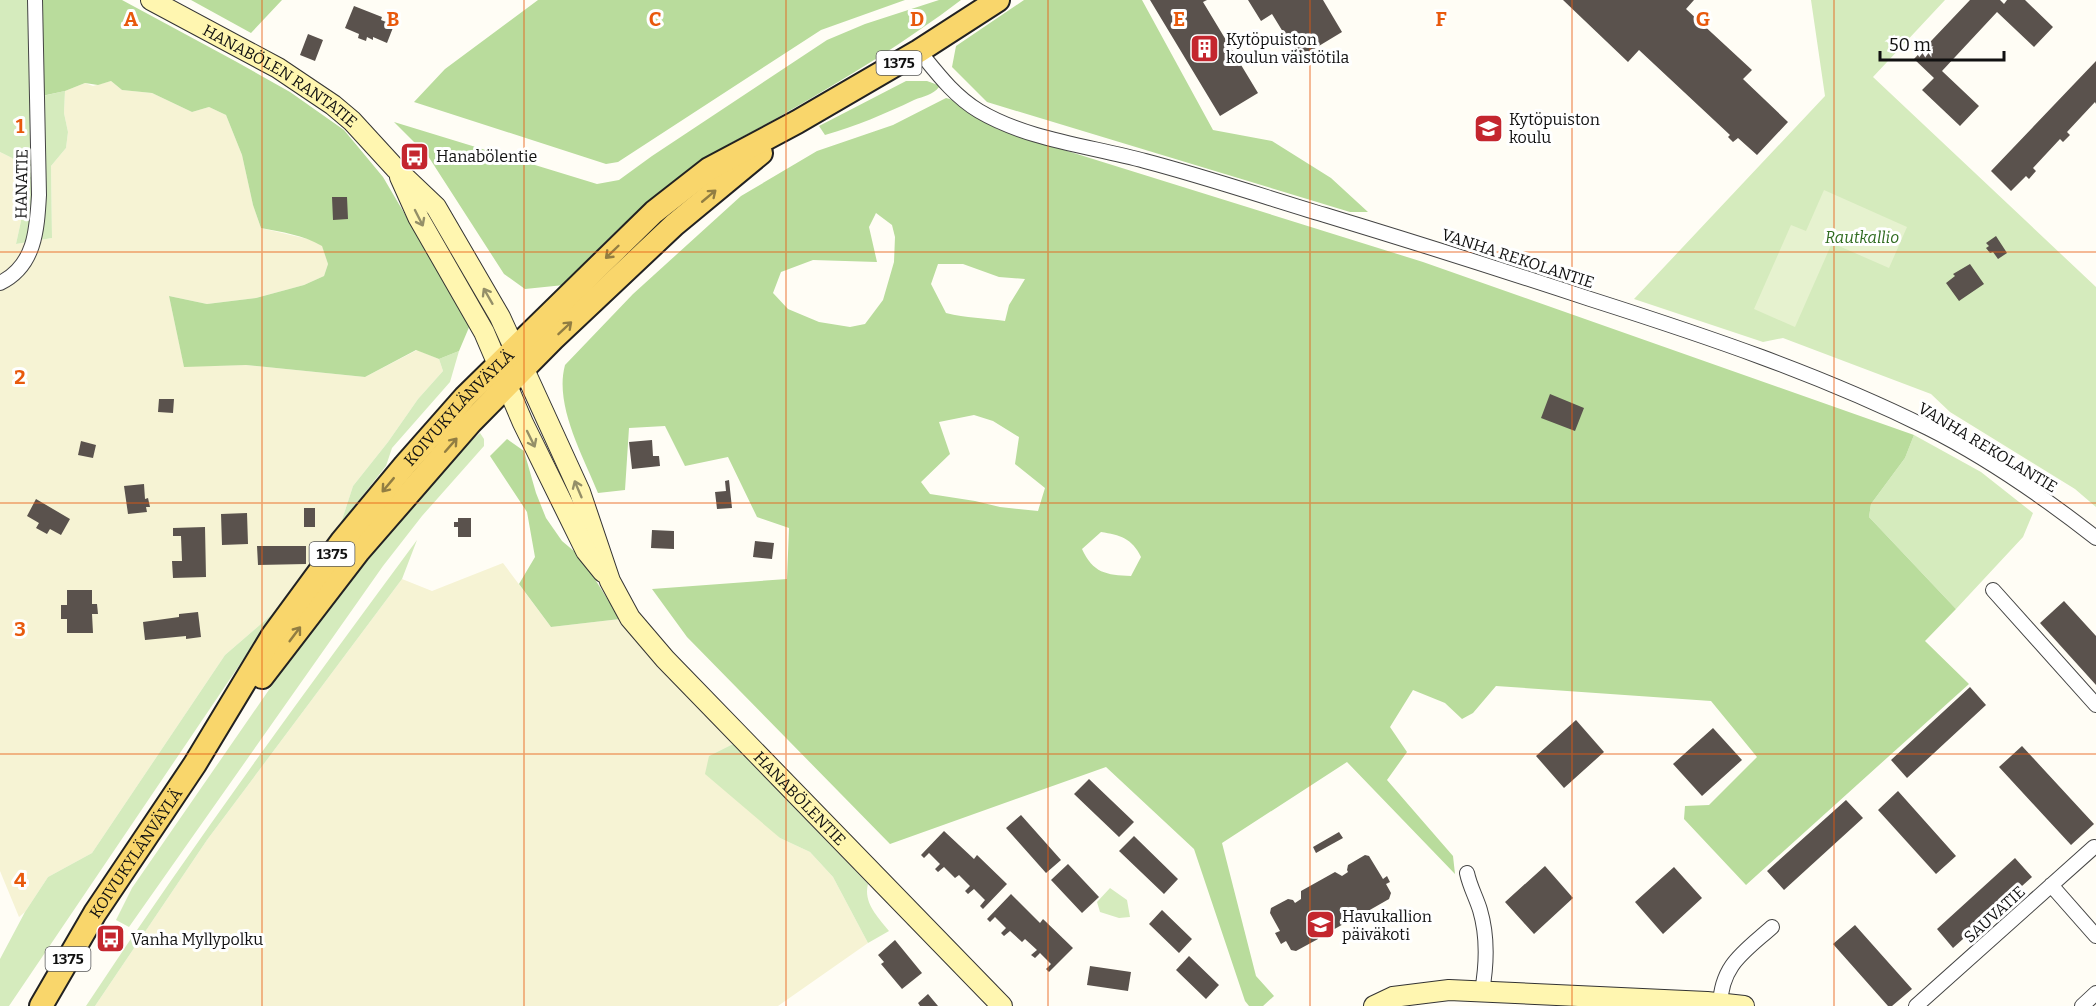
<svg xmlns="http://www.w3.org/2000/svg" width="2096" height="1006" font-family="Bitter,serif">
<style>
.farmland{fill:#f6f3d4}
.green{fill:#d5ebbd}
.forest{fill:#b9dc9c;fill-rule:evenodd}
.pitch{fill:#e6f2cf}
.building{fill:#5a524d}
.lines{fill:none;stroke-linecap:round;stroke-linejoin:round}
.street-casing{stroke:#444;stroke-width:16}
.secondary-casing{stroke:#333;stroke-width:22}
.primary-casing{stroke:#222;stroke-width:26}
.street{stroke:#fff;stroke-width:14}
.secondary{stroke:#fff6b0;stroke-width:20}
.primary{stroke:#f9d66b;stroke-width:22}
.oneway{stroke:#917d42}
.oneway2{stroke:#948f68}
.grid{fill:none;stroke:#e8590c;stroke-width:1.5;stroke-opacity:0.55}
.labels{text-anchor:middle;stroke-width:6;stroke-linejoin:round;paint-order:stroke}
.shield{fill:#fff;stroke:#585858;stroke-width:1.5}
.shield-label{font-size:15px;font-weight:bold;fill:#111}
.poi-label{font-size:16px;fill:#111;stroke:#fff;text-anchor:start}
.street-label{font-size:16px;fill:#111;stroke:#fff}
.park-label{font-size:16px;font-style:italic;fill:#2f6b1f;stroke:#fff}
.grid-label{font-size:20px;text-anchor:middle;font-weight:bold;fill:#e8590c;stroke:#fff;stroke-width:6;stroke-linejoin:round;paint-order:stroke}
</style>
<rect width="100%" height="100%" fill="#fffdf5"/>
<path class="farmland" d="M 111,81 L 122,90 L 152,93 L 192,112 L 209,107 L 226,115 L 242,155 L 253,205 L 261,228 L 312,240 L 322,245 L 328,264 L 324,276 L 304,285 L 256,298 L 207,304 L 169,296 L 184,366 L 246,365 L 365,377 L 417,350 L 439,359 L 443,371 L 418,399 L 388,442 L 353,486 L 341,523 L 276,611 L 225,655 L 92,853 L 48,877 L 25,912 L 19,917 L 0,871 L 0,152 L 12,158 L 22,171 L 21,221 L 16,244 L 52,238 L 51,166 L 66,148 L 68,132 L 64,113 L 65,91 L 85,83 L 93,86 Z
M 503,563 L 551,627 L 620,619 L 648,655 L 733,744 L 709,756 L 780,838 L 810,852 L 833,877 L 868,943 L 778,1006 L 95,1006 L 207,840 L 402,579 L 432,591 Z"/>
<path class="green" d="M 0,0 L 43,0 L 35,7 L 38,97 L 65,91 L 64,113 L 68,132 L 66,148 L 51,166 L 52,238 L 16,244 L 21,221 L 22,171 L 12,158 L 0,152 Z
M 1811,0 L 1945,0 L 1873,77 L 2096,287 L 2096,507 L 2075,489 L 1950,412 L 1931,394 L 1783,338 L 1763,342 L 1634,299 L 1825,96 Z
M 459,351 L 450,382 L 392,448 L 386,466 L 341,523 L 353,486 L 388,442 L 418,399 L 443,371 L 439,359 Z
M 480,433 L 484,439 L 484,446 L 422,516 L 383,566 L 129,927 L 116,920 L 132,888 L 302,642 L 380,543 L 469,443 Z
M 1914,435 L 1981,472 L 2033,513 L 2023,537 L 1956,609 L 1869,517 L 1871,504 L 1905,458 Z
M 417,540 L 402,579 L 207,840 L 95,1006 L 86,1006 C 191,847 304,693 417,540 Z
M 276,611 L 9,1006 L 0,1006 L 0,959 L 25,912 L 48,877 L 92,853 L 225,655 Z
M 733,744 L 868,884 C 863,903 878,917 889,931 L 868,943 L 833,877 L 810,852 L 780,838 L 705,774 L 709,756 Z
M 1110,888 L 1127,900 L 1130,917 L 1119,918 L 1100,912 L 1097,902 Z"/>
<path class="forest" d="M 43,0 L 122,0 L 235,61 L 290,92 L 344,130 L 383,177 L 470,325 L 459,351 L 439,359 L 416,350 L 365,377 L 246,365 L 184,367 L 169,296 L 207,304 L 256,298 L 304,285 L 324,276 L 328,264 L 322,246 C 303,235 282,232 261,228 L 253,205 L 242,155 L 226,115 L 209,107 L 192,112 L 152,93 L 122,90 L 111,81 L 98,85 L 85,83 L 65,91 L 37,97 L 35,7 Z
M 191,0 L 282,0 L 251,33 Z
M 538,0 L 905,0 L 821,30 L 618,162 L 606,164 L 414,102 L 445,69 Z
M 939,0 L 961,0 C 907,41 848,77 789,111 C 761,128 729,142 702,161 C 650,196 606,239 564,285 L 525,289 L 504,274 L 428,156 L 394,122 L 597,184 L 619,180 L 652,156 L 827,40 L 865,24 Z
M 1024,0 L 1142,0 L 1213,130 L 1272,141 L 1331,178 L 1368,212 L 1350,212 L 987,102 L 952,67 L 956,46 Z
M 906,81 L 927,81 L 938,85 L 939,87 C 933,95 924,96 914,100 C 885,114 856,126 825,135 L 819,126 Z
M 946,98 L 950,99 L 997,129 L 1423,262 L 1914,435 L 1905,458 L 1871,504 L 1869,517 L 1956,609 L 1925,641 L 1969,684 L 1746,885 L 1684,819 L 1685,806 L 1709,805 L 1757,757 L 1711,701 L 1496,686 L 1473,713 L 1462,719 L 1445,703 L 1413,690 L 1390,727 L 1407,752 L 1387,780 L 1453,856 L 1455,874 L 1347,762 L 1222,843 L 1256,976 L 1274,996 L 1263,1006 L 1249,1006 L 1245,1001 L 1194,849 L 1106,767 L 890,844 L 687,637 L 652,589 L 787,579 L 789,528 L 757,517 L 728,457 L 685,466 L 665,426 L 629,428 L 625,490 L 598,493 C 583,456 554,405 565,365 L 633,294 L 741,196 L 817,151 L 893,125 ZM 876,213 L 892,225 L 895,237 L 894,262 L 883,300 L 865,324 L 850,327 L 819,322 L 788,309 L 773,293 L 781,272 L 813,260 L 877,262 L 869,227 ZM 938,264 L 963,264 L 999,277 L 1025,279 L 1009,305 L 1005,321 C 985,318 966,318 946,313 L 931,284 ZM 974,415 L 993,421 L 1019,437 L 1015,464 L 1045,488 L 1038,511 L 1000,507 L 975,501 L 930,494 L 921,482 L 950,454 L 939,422 ZM 1101,532 C 1120,535 1132,538 1141,557 L 1131,576 C 1106,575 1093,573 1082,549 Z
M 507,439 L 524,451 L 536,493 L 546,518 L 562,541 L 581,557 L 620,619 L 551,627 L 519,584 L 535,557 L 527,512 L 490,456 Z"/>
<path class="pitch" d="M 1824,190 L 1907,227 L 1889,268 L 1832,243 L 1795,327 L 1754,309 L 1791,225 L 1806,231 Z"/>
<path class="building" d="M 1150,0 L 1207,0 L 1203,2 L 1258,93 L 1220,116 Z
M 1248,0 L 1323,0 L 1342,32 L 1299,58 L 1272,14 L 1261,21 Z
M 1563,0 L 1694,0 L 1686,9 L 1752,70 L 1743,79 L 1788,122 L 1757,155 L 1738,138 L 1733,142 L 1728,137 L 1730,135 L 1639,50 L 1628,62 Z
M 1970,0 L 2000,0 L 2004,4 L 2007,0 L 2025,0 L 2053,27 L 2034,47 L 1997,12 L 1942,71 L 1979,106 L 1960,126 L 1922,90 L 1934,78 L 1914,59 Z
M 354,6 L 382,17 L 381,20 L 394,25 L 387,43 L 373,37 L 373,40 L 367,37 L 366,41 L 358,38 L 359,34 L 345,28 Z
M 308,34 L 323,40 L 315,61 L 300,55 Z
M 2096,61 L 2096,104 L 2095,102 L 2067,132 L 2070,135 L 2063,142 L 2060,139 L 2033,168 L 2036,171 L 2029,179 L 2026,176 L 2011,191 L 1991,171 Z
M 332,197 L 347,197 L 348,219 L 333,220 Z
M 1996,236 L 2007,253 L 1998,259 L 1993,252 L 1990,253 L 1986,248 L 1989,246 L 1986,243 Z
M 1970,264 L 1984,284 L 1959,301 L 1946,283 L 1955,276 L 1953,274 Z
M 1550,394 L 1584,408 L 1575,431 L 1541,418 Z
M 159,399 L 174,399 L 173,413 L 158,412 Z
M 652,440 L 653,456 L 659,456 L 660,466 L 632,469 L 629,442 Z
M 81,441 L 96,445 L 93,458 L 78,455 Z
M 729,480 L 732,508 L 717,509 L 715,492 L 726,491 L 725,481 Z
M 144,484 L 145,499 L 148,498 L 150,507 L 146,507 L 147,512 L 128,514 L 124,486 Z
M 36,499 L 70,519 L 61,535 L 50,529 L 47,534 L 36,528 L 39,523 L 27,516 Z
M 304,508 L 315,508 L 315,527 L 304,527 Z
M 247,513 L 248,544 L 222,545 L 221,514 Z
M 458,518 L 471,518 L 471,537 L 458,537 L 458,527 L 454,527 L 454,522 L 458,522 Z
M 205,527 L 206,577 L 173,578 L 172,561 L 182,561 L 181,536 L 173,536 L 173,528 Z
M 652,530 L 674,531 L 674,549 L 651,548 Z
M 755,541 L 774,543 L 772,559 L 753,557 Z
M 257,546 L 306,546 L 306,564 L 258,565 Z
M 67,590 L 92,590 L 92,604 L 97,604 L 98,614 L 92,614 L 93,633 L 67,633 L 67,619 L 61,619 L 61,605 L 67,605 Z
M 2064,601 L 2096,636 L 2096,685 L 2040,623 Z
M 198,612 L 201,637 L 186,639 L 186,636 L 145,640 L 143,622 L 179,617 L 179,614 Z
M 1970,687 L 1986,705 L 1907,778 L 1891,760 Z
M 1576,720 L 1604,752 L 1564,788 L 1536,756 Z
M 1713,728 L 1742,760 L 1702,796 L 1673,764 Z
M 2022,746 L 2094,824 L 2071,845 L 1999,767 Z
M 1089,779 L 1134,822 L 1119,837 L 1074,794 Z
M 1898,791 L 1956,856 L 1936,874 L 1878,810 Z
M 1846,800 L 1863,818 L 1784,890 L 1767,871 Z
M 1021,815 L 1061,860 L 1046,873 L 1006,828 Z
M 944,831 L 974,859 L 977,855 L 1007,884 L 983,909 L 980,906 L 985,900 L 974,889 L 968,894 L 965,891 L 970,886 L 959,875 L 955,878 L 944,867 L 938,872 L 935,869 L 940,864 L 929,853 L 924,858 L 921,855 Z
M 1339,832 L 1343,838 L 1316,853 L 1313,847 Z
M 1134,836 L 1178,879 L 1164,894 L 1119,851 Z
M 1365,855 L 1369,856 L 1383,879 L 1387,876 L 1390,882 L 1386,884 L 1391,893 L 1389,899 L 1368,911 L 1361,910 L 1355,913 L 1354,918 L 1331,931 L 1326,930 L 1319,934 L 1318,939 L 1296,951 L 1291,950 L 1286,941 L 1281,944 L 1275,933 L 1280,931 L 1270,913 L 1271,908 L 1288,899 L 1293,900 L 1295,903 L 1301,899 L 1301,891 L 1335,872 L 1342,876 L 1348,872 L 1347,870 L 1348,865 Z
M 2015,858 L 2032,877 L 1953,948 L 1937,929 Z
M 1068,864 L 1099,897 L 1082,913 L 1051,880 Z
M 1545,866 L 1573,898 L 1534,934 L 1505,902 Z
M 1674,867 L 1702,898 L 1663,934 L 1635,902 Z
M 1011,894 L 1040,923 L 1043,919 L 1073,948 L 1049,972 L 1046,969 L 1051,964 L 1040,953 L 1035,958 L 1031,955 L 1037,950 L 1025,939 L 1022,942 L 1010,931 L 1004,936 L 1001,933 L 1006,928 L 995,917 L 990,922 L 987,919 Z
M 1162,910 L 1192,939 L 1179,953 L 1149,924 Z
M 1855,925 L 1912,989 L 1892,1006 L 1888,1006 L 1833,944 Z
M 895,940 L 922,973 L 902,989 L 881,964 L 884,962 L 878,955 Z
M 1189,956 L 1219,985 L 1206,999 L 1176,970 Z
M 1090,966 L 1131,972 L 1128,991 L 1087,985 Z
M 928,994 L 938,1006 L 920,1006 L 918,1003 Z"/>
<g class="lines">
<defs>
<path id="street" d="M 919,51 C 937,73 954,96 979,111 C 1028,140 1090,146 1145,161 C 1206,177 1265,197 1325,215 C 1414,242 1502,270 1590,299 C 1706,336 1819,374 1928,428 C 1986,457 2045,498 2096,538
M 0,283 C 35,266 37,230 39,195 L 35,0
M 1993,590 L 2096,705
M 1467,873 C 1470,887 1476,897 1480,910 C 1488,937 1487,963 1482,991
M 2051,885 L 2096,936
M 1720,1006 C 1721,965 1744,952 1772,927
M 1916,1006 L 2094,847
M 2082,1006 L 2096,993"/>
<g id="secondary">
<path id="s1" d="M 151,0 L 278,68 L 333,105 L 352,121 L 396,169 L 436,207 L 500,317 L 580,492 L 610,581 L 630,618 L 665,659 L 1002,1006"/>
<path d="M 400,177 L 418,217 L 484,332 L 523,423 L 586,551 L 603,572"/>
<path d="M 1374,1006 L 1393,997 L 1449,990 L 1707,1002 L 1744,1006"/>
</g>
<g id="primary">
<path d="M 262,677 L 358,552 L 471,422 L 553,339 L 674,225 L 761,153"/>
<path id="s2" d="M 41,1006 L 95,913 L 195,764 L 273,635 L 342,541 L 405,465 L 465,397 L 654,212 L 709,169 L 797,122 L 919,51 L 998,0"/>
</g>
</defs>
<use href="#street" class="street-casing"/>
<use href="#secondary" class="secondary-casing"/>
<use href="#primary" class="primary-casing"/>
<use href="#street" class="street"/>
<use href="#secondary" class="secondary"/>
<use href="#primary" class="primary"/>
</g>
<defs><path id="oneway-shaft" d="M-6 0H5M1.5-3L5.5 0L1.5 3" fill="none" stroke-width="1.6" stroke-linecap="round" stroke-linejoin="round" transform="scale(1.5)"/></defs>
<g class="oneway">
<use href="#oneway-shaft" transform="translate(709 196) rotate(-40)"/>
<use href="#oneway-shaft" transform="translate(612 252) rotate(136)"/>
<use href="#oneway-shaft" transform="translate(565 328) rotate(-43)"/>
<use href="#oneway-shaft" transform="translate(451 445) rotate(-49)"/>
<use href="#oneway-shaft" transform="translate(388 485) rotate(130)"/>
<use href="#oneway-shaft" transform="translate(295 634) rotate(-53)"/>
</g>
<g class="oneway2">
<use href="#oneway-shaft" transform="translate(419 218) rotate(63)"/>
<use href="#oneway-shaft" transform="translate(488 296) rotate(-120)"/>
<use href="#oneway-shaft" transform="translate(531 439) rotate(64)"/>
<use href="#oneway-shaft" transform="translate(578 489) rotate(-113)"/>
</g>
<path class="grid" d="M 262,0 L 262,1006M 524,0 L 524,1006M 786,0 L 786,1006M 1048,0 L 1048,1006M 1310,0 L 1310,1006M 1572,0 L 1572,1006M 1834,0 L 1834,1006M 0,252 L 2096,252M 0,503 L 2096,503M 0,754 L 2096,754"/>
<defs>
<symbol id="building-square" viewBox="-11 -11 22 22"><rect x="-9" y="-9" width="18" height="18" rx="4" fill="#c4262e" stroke="#fff"/><path d="M-4-6H4V6H1V3H-1V6H-4ZM-2.5-4.3h1.7v1.8h-1.7ZM.8-4.3h1.7v1.8H.8ZM-2.5-1h1.7V.8h-1.7ZM.8-1h1.7V.8H.8Z" fill="#fff"/></symbol>
<symbol id="school-square" viewBox="-11 -11 22 22"><rect x="-9" y="-9" width="18" height="18" rx="4" fill="#c4262e" stroke="#fff"/><path d="M0-5L7-2L0 1L-7-2ZM-4 1L0 2.5L4 1V4Q0 6-4 4Z" fill="#fff"/></symbol>
<symbol id="bus-square" viewBox="-11 -11 22 22"><rect x="-9" y="-9" width="18" height="18" rx="4" fill="#c4262e" stroke="#fff"/><path d="M-5-6H5V4H4V6H2V4H-2V6H-4V4H-5ZM-3.5-4V0h7V-4ZM-3.5 1.2v1.5H-2V1.2ZM2 1.2v1.5H3.5V1.2Z" fill="#fff"/></symbol>
</defs>
<g fill-rule="evenodd">
<use href="#building-square" x="1188" y="32" width="33" height="33"/>
<use href="#school-square" x="1472" y="112" width="33" height="33"/>
<use href="#bus-square" x="398" y="140" width="33" height="33"/>
<use href="#school-square" x="1304" y="908" width="33" height="33"/>
<use href="#bus-square" x="94" y="922" width="33" height="33"/>
</g>
<g class="labels">
<g class="shield">
<rect x="876.5" y="51" width="45" height="24" rx="4.5"/>
<rect x="309.5" y="542" width="45" height="24" rx="4.5"/>
<rect x="45.5" y="947" width="45" height="24" rx="4.5"/>
</g>
<g class="shield-label">
<text x="899" y="68">1375</text>
<text x="332" y="559">1375</text>
<text x="68" y="964">1375</text>
</g>
<g class="poi-label">
<text x="1226" y="45">Kytöpuiston<tspan x="1226" dy="18">koulun väistötila</tspan></text>
<text x="1509" y="125">Kytöpuiston<tspan x="1509" dy="18">koulu</tspan></text>
<text x="436" y="162">Hanabölentie</text>
<text x="1342" y="922">Havukallion<tspan x="1342" dy="18">päiväkoti</tspan></text>
<text x="131" y="945">Vanha Myllypolku</text>
</g>
<g class="street-label">
<text dy="6" stroke="none"><textPath href="#s1" startOffset="150">HANABÖLEN RANTATIE</textPath></text>
<text transform="translate(21 184) rotate(-89)" y="6">HANATIE</text>
<text transform="translate(1518 258) rotate(18)" y="6">VANHA REKOLANTIE</text>
<text dy="6" stroke="none"><textPath href="#s2" startOffset="732">KOIVUKYLÄNVÄYLÄ</textPath></text>
<text transform="translate(1988 447) rotate(31)" y="6">VANHA REKOLANTIE</text>
<text dy="6" stroke="none"><textPath href="#s1" startOffset="1059">HANABÖLENTIE</textPath></text>
<text dy="6" stroke="none"><textPath href="#s2" startOffset="180">KOIVUKYLÄNVÄYLÄ</textPath></text>
<text transform="translate(1994 914) rotate(-42)" y="6">SAUVATIE</text>
</g>
<g class="park-label">
<text x="1862" y="243">Rautkallio</text>
</g>
</g>
<g class="grid-label">
<text x="131" y="26">A</text>
<text x="393" y="26">B</text>
<text x="655" y="26">C</text>
<text x="917" y="26">D</text>
<text x="1179" y="26">E</text>
<text x="1441" y="26">F</text>
<text x="1703" y="26">G</text>
<text x="20" y="133">1</text>
<text x="20" y="384">2</text>
<text x="20" y="636">3</text>
<text x="20" y="887">4</text>
</g>
<path d="M1880 51v9h124v-9" fill="none" stroke="#111111" stroke-width="3"/>
<text x="1889" y="51" font-size="18" fill="#111111" stroke="#ffffff" stroke-width="4.5" paint-order="stroke">50 m</text>
</svg>
